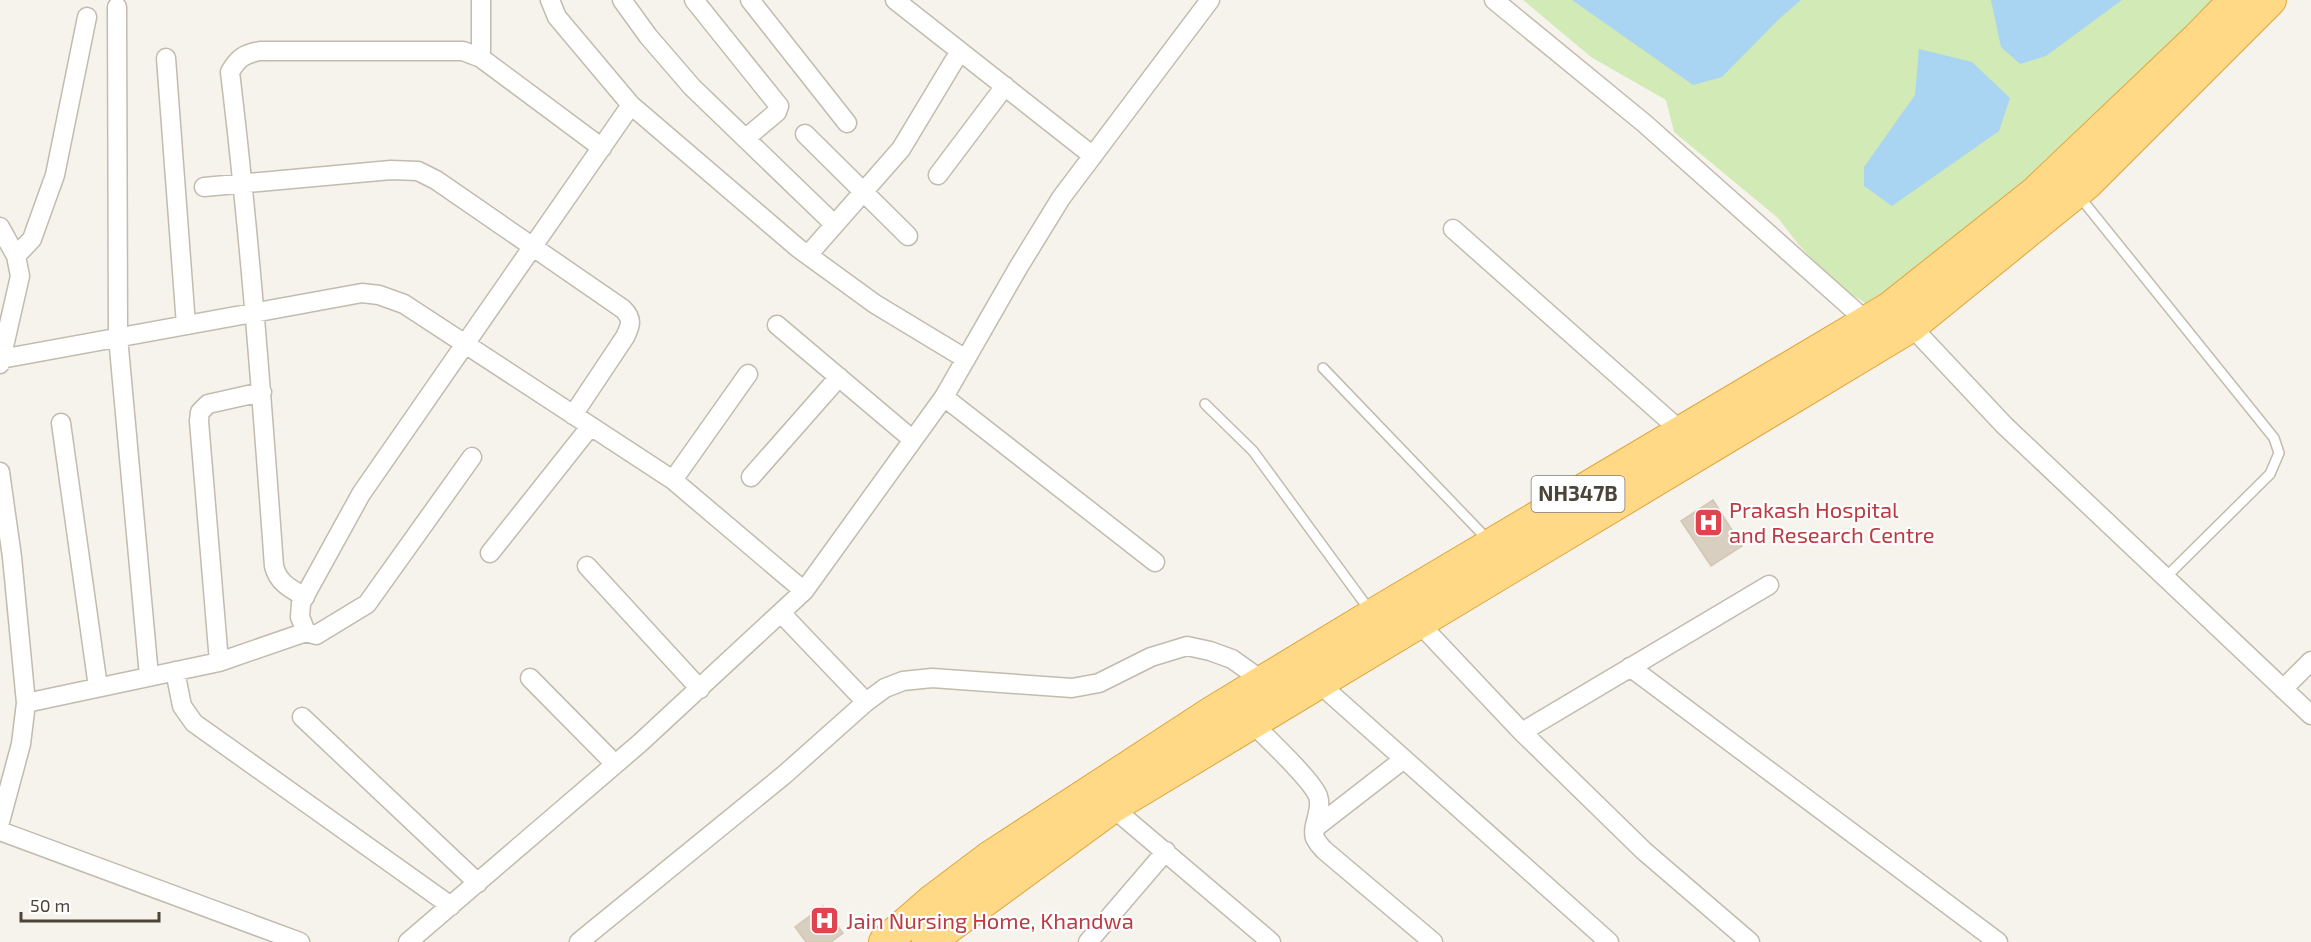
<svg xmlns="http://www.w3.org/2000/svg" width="2311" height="942" font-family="'Exo 2',sans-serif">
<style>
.green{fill:#d2eab5}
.water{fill:#a9d4f2}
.building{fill:#d8cfc1;stroke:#d3c7b4;stroke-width:1.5}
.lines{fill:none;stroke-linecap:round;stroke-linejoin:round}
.service-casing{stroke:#c2bbae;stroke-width:12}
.minor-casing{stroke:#c2bbae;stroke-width:21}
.trunk-casing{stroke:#e0a43c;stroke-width:34}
.service{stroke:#fff;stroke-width:9}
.minor{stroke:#fff;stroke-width:18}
.trunk{stroke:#ffd985;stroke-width:32}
.labels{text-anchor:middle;stroke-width:4.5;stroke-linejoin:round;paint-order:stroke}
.shield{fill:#fff;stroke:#817c74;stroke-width:1.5}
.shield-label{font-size:21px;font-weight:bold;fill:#4b4439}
.health-label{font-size:22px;fill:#be3a42;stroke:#fff;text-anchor:start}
</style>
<rect width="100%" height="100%" fill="#f6f3ec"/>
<path class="green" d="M 1523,0 L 2223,0 L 1910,289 L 1873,308 L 1837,285 L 1798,244 L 1778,218 L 1674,132 L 1666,100 L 1591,57 Z"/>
<path class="water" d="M 1572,0 L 1801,0 L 1779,19 L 1722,77 L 1693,85 Z
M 1991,0 L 2122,0 L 2046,56 L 2020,64 L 2001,47 Z
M 1919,49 L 1972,62 L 2010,98 L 1999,131 L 1892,206 L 1864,186 L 1864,167 L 1915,95 Z"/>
<path class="building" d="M 1713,500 L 1742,546 L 1711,566 L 1681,521 Z
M 823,906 L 843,933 L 831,942 L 806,942 L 795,927 Z"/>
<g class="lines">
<defs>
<path id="service" d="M 2079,196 L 2274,438 L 2279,453 L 2270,474 L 2165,578
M 1323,368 L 1490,542
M 1205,404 L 1253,451 L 1371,612"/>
<path id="minor" d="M 550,0 L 557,17 L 631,105 L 798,248 L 875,304 L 966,359
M 622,0 L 648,36 L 692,87 L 834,224
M 694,0 L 779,106 L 777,112 L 746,138
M 750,0 L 847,123
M 895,0 L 1093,156
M 1494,0 L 1644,123 L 1873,327
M 117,7 L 118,337 L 149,676
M 166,58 L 186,325
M 481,58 L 481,0
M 805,134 L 908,236
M 938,175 L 1005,86
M 204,187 L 391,170 L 418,171 L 436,180 L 623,309 C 633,319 631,325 625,337 L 573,415
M 0,227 L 16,256 L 20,276 L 0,364
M 1453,229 L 1682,432
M 808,255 L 901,149 L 960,51
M 16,256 L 32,239 L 55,175 L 87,17
M 777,325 L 913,440
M 1911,326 L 2004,425 L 2311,715
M 1,359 L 362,293 L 379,295 L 404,304 L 673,480 L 804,591
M 944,397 L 1155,562
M 61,423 L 98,687
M 472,457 L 367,604 L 316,635 L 306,632 L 300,617 L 301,603 L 361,494 L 631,105
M 0,472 L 12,557 L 26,703 L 21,744 L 0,822
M 751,477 L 839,377
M 673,480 L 748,374
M 490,553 L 590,427
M 587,566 L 700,689
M 305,597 C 291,589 278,583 274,566 C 262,401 250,237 230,72 C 238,58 244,54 260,51 L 463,51 L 481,58 L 602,148
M 781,613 L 866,702
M 1418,622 L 1522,732 L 1644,851 L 1750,942
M 219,662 L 199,421 L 200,412 L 208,404 L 262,392
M 1630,667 L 1998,942
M 175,671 L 182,706 L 194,723 L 451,906
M 1312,677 L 1609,942
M 530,678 L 615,764
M 2283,689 L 2311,661
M 26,703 L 219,662 L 306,632
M 302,717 L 478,883
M 1251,722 C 1266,737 1311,779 1318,796 C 1323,811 1311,825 1315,838 C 1317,842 1321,847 1324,850 L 1433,942
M 1522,732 L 1769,585
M 1106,802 L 1271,942
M 1315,828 L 1404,759
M 0,831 L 300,942
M 408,942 L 640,743 L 804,591 L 944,397 L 1018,268 L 1061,198 L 1210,0
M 579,942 L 784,775 L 866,702 L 885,688 L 903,681 L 932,678 L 1072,688 L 1099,683 L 1151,657 L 1187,646 L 1210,651 L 1232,659 L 1263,681
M 1088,942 L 1166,851"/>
<path id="trunk" d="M 885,942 L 932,901 L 989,858 L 1213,712 L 1373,615 L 1890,308 L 2035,193 L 2199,37 L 2235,0
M 928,942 L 1112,807 L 1911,326 L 2087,183 L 2270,0"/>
</defs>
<use href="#service" class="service-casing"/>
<use href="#minor" class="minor-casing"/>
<use href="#trunk" class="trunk-casing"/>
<use href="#service" class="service"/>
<use href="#minor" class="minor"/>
<use href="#trunk" class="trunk"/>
</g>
<defs>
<symbol id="hospital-square" viewBox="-11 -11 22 22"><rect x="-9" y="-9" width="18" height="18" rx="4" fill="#e0444e" stroke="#fff"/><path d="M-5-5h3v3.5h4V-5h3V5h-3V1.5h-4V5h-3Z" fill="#fff"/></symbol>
</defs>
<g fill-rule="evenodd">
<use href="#hospital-square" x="1692" y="506" width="33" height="33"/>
<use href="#hospital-square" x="808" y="904" width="33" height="33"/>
</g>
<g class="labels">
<rect class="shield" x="1531.5" y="476" width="93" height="36" rx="4.5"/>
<g class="shield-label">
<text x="1578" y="501">NH347B</text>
</g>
<g class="health-label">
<text x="1729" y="518">Prakash Hospital<tspan x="1729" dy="25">and Research Centre</tspan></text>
<text x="846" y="929">Jain Nursing Home, Khandwa</text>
</g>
</g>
<path d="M21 912v9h138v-9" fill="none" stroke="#4b4439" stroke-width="3"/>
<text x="30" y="912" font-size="18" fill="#4b4439" stroke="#ffffff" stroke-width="4.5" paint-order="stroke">50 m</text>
</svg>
